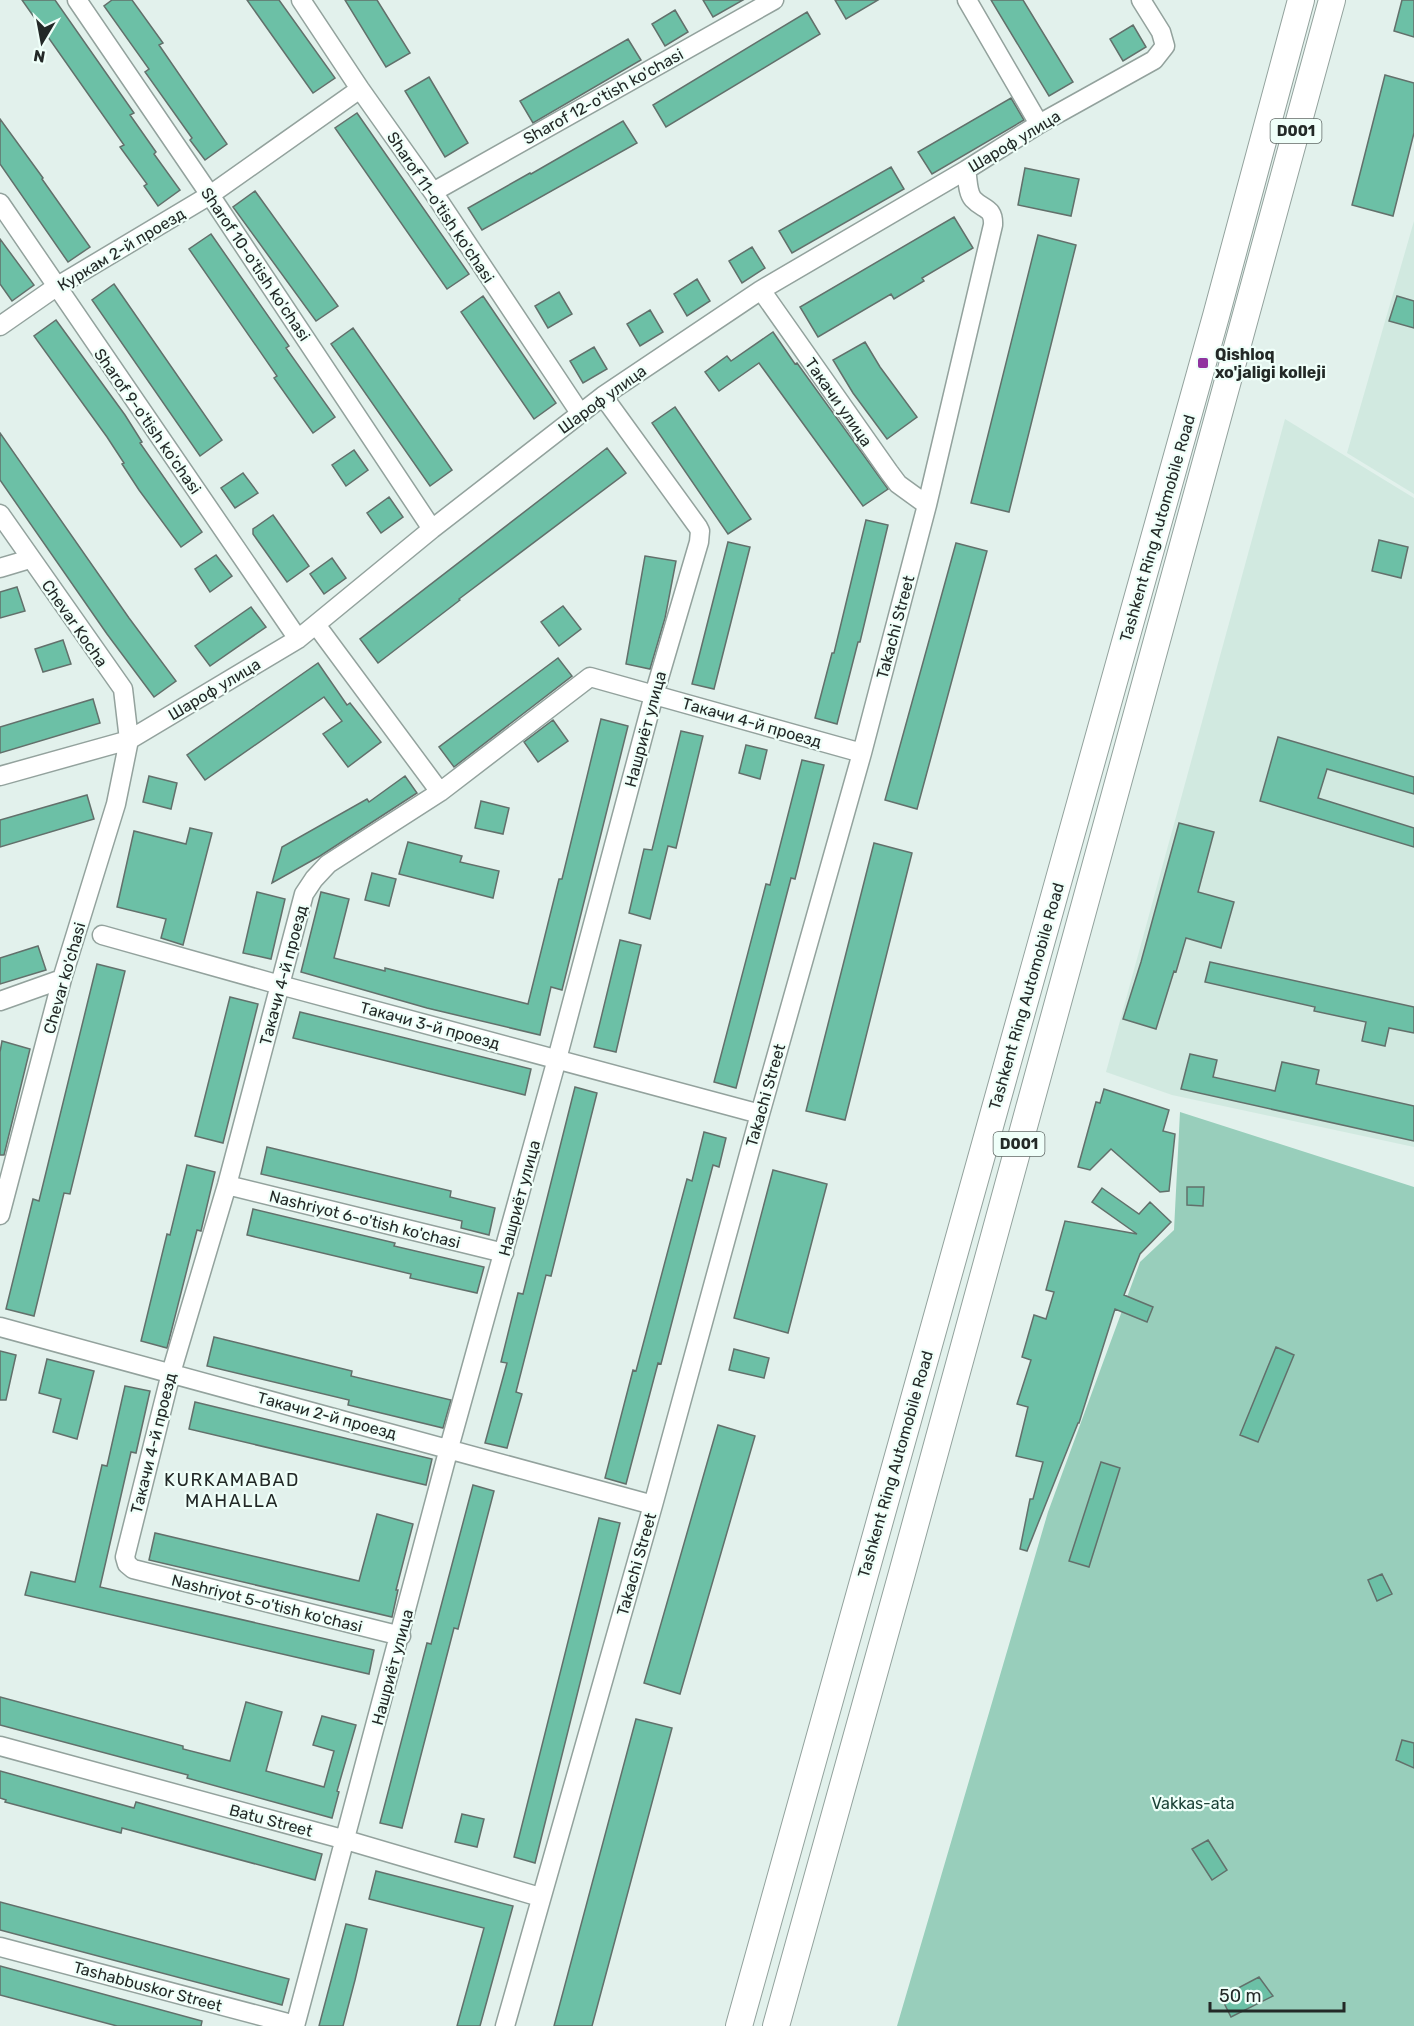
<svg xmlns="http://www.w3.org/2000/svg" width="1414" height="2026" font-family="Rubik,sans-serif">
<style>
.built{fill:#d1e9e0}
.green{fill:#98cebb}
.building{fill:#6cc0a6;stroke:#62706b;stroke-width:1.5}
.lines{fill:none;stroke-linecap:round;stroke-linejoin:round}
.minor-casing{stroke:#93a29d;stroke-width:21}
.highway-casing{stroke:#93a29d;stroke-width:28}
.minor{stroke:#fff;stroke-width:18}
.highway{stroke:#fff;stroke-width:26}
.poi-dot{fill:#8f349f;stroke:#effff9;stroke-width:2}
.labels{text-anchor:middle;stroke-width:4.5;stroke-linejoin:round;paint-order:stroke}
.shield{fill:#effff9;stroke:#606966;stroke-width:1.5}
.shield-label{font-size:15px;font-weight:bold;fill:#232927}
.street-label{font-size:16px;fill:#232927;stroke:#effff9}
.poi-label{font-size:16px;font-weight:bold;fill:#232927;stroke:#effff9;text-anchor:start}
.park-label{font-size:16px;fill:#1c4237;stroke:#effff9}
.neighbourhood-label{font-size:18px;letter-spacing:1.5px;fill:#232927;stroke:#effff9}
</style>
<rect width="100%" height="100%" fill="#e2f1ec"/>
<path class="built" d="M 1414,221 L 1414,494 L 1347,453 Z
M 1285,419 L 1414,498 L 1414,1147 L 1172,1095 L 1106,1072 Z"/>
<path class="green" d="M 1180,1112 L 1414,1187 L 1414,2026 L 897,2026 L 1048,1512 L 1140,1262 L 1174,1230 Z"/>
<path class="building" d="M 22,0 L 55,0 L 134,113 L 130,115 L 156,152 L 154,154 L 180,190 L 158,206 L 144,186 L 147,184 L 120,147 L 124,145 Z
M 112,0 L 132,0 L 163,43 L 159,45 L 227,144 L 205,160 L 190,140 L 192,138 L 145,72 L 149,69 L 104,6 Z
M 247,0 L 279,0 L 335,78 L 313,93 Z
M 345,0 L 377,0 L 410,53 L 386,67 Z
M 703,0 L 743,0 L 713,17 Z
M 835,0 L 878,0 L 846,19 Z
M 991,0 L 1023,0 L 1073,82 L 1049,96 Z
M 1402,0 L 1414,0 L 1414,37 L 1394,31 Z
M 675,10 L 688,32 L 665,46 L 652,24 Z
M 807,12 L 820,34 L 666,127 L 653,105 Z
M 1133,25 L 1146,47 L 1123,61 L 1110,39 Z
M 628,39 L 641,60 L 533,123 L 520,101 Z
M 1385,75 L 1414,83 L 1414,133 L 1393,216 L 1352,205 Z
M 429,77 L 468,143 L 445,157 L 405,91 Z
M 1011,98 L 1024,120 L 932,174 L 918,152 Z
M 357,113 L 469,274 L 447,289 L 335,128 Z
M 0,119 L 43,178 L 42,179 L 90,247 L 68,262 L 0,164 Z
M 623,121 L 637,143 L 482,230 L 468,208 L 530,173 L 531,174 Z
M 891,167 L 904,189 L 792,253 L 779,231 Z
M 1025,168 L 1079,179 L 1071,216 L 1018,205 Z
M 255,191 L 338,306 L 316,321 L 233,207 Z
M 954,217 L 973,248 L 922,278 L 924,281 L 894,299 L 891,294 L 818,337 L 800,307 Z
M 211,234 L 289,346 L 286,348 L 335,417 L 313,433 L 274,378 L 277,376 L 189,249 Z
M 1038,235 L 1076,245 L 1009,512 L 971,503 Z
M 0,239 L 34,285 L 12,301 L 0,284 Z
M 752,247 L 765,268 L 742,283 L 729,261 Z
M 697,279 L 710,301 L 687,316 L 674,294 Z
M 114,284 L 222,440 L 200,456 L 92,300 Z
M 559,292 L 572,314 L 548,328 L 535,306 Z
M 483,296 L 556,403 L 534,419 L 461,312 Z
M 1397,296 L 1414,301 L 1414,328 L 1389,321 Z
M 650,310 L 663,332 L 640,346 L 627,324 Z
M 56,320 L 125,415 L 142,442 L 140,443 L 202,532 L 181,547 L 139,490 L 122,464 L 124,463 L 107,437 L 34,336 Z
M 353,328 L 452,470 L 430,486 L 331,344 Z
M 773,332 L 795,364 L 797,363 L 888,489 L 863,506 L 759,363 L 719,391 L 705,372 L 727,356 L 731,361 Z
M 865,342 L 880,367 L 917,417 L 887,439 L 853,393 L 833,360 Z
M 594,347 L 607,369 L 583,383 L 570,361 Z
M 675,407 L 751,519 L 728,534 L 652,423 Z
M 0,433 L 129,618 L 176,681 L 154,697 L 107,634 L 0,480 Z
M 607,448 L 626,473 L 459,599 L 460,600 L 378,663 L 360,639 Z
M 354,450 L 368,470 L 346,486 L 332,465 Z
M 243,473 L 258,493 L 235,508 L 221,488 Z
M 389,497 L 403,517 L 381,533 L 367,513 Z
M 273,515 L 309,566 L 287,582 L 253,534 L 253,529 Z
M 866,520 L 888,525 L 860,642 L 858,642 L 837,724 L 815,718 L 832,653 L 834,653 Z
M 1379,540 L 1408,547 L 1401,578 L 1372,571 Z
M 728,542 L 750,547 L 714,689 L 692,684 Z
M 956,543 L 987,551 L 917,809 L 885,800 Z
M 216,555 L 232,576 L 210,592 L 195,569 Z
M 645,556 L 676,561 L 665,618 L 650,669 L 626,664 Z
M 332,558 L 346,578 L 324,594 L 310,574 Z
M 17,587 L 25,611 L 0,618 L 0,592 Z
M 563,606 L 581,629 L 559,646 L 541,622 Z
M 251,607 L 266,627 L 210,666 L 195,646 Z
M 63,640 L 71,664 L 43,672 L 35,649 Z
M 558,658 L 572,676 L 454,767 L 439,747 Z
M 318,663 L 347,705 L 350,703 L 381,742 L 348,767 L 323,734 L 342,721 L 324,697 L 205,780 L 187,755 Z
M 93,699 L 100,723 L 0,753 L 0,727 Z
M 601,719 L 628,726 L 562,990 L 551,987 L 540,1035 L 427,1008 L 301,972 L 321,892 L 349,899 L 334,958 L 385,971 L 385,968 L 528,1004 L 559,879 L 562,879 Z
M 553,720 L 568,741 L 538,762 L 524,742 Z
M 681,731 L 703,736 L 676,848 L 668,846 L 650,919 L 629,913 L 644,849 L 652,850 Z
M 1278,737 L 1414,777 L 1414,794 L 1327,769 L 1318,798 L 1414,828 L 1414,847 L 1260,801 Z
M 746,745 L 767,750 L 760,779 L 739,773 Z
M 802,760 L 824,765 L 795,879 L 791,878 L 736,1088 L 714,1082 L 766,884 L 770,885 Z
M 149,776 L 177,783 L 171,809 L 143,802 Z
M 405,776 L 417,793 L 320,856 L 272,883 L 282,847 L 367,799 L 369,802 Z
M 87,795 L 94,819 L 0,847 L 0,820 Z
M 481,801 L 509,808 L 503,834 L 475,828 Z
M 1179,823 L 1214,832 L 1198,892 L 1234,902 L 1221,948 L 1186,938 L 1176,972 L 1174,971 L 1156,1029 L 1123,1019 L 1141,962 Z
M 190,828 L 212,833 L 183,945 L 161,938 L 166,919 L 117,907 L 134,831 L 186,844 Z
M 408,842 L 462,856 L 460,862 L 499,871 L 493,898 L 399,874 Z
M 874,843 L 912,853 L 845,1120 L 806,1111 Z
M 372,873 L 396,879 L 389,906 L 365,900 Z
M 257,892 L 285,899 L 271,959 L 243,953 Z
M 620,940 L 641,945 L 616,1052 L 594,1047 Z
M 38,946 L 46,970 L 0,984 L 0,958 Z
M 1210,962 L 1414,1007 L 1414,1033 L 1389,1028 L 1385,1046 L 1362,1041 L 1366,1022 L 1314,1011 L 1315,1007 L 1205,982 Z
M 97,964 L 125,971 L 70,1194 L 64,1193 L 34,1316 L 6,1309 L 33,1199 L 39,1201 Z
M 230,997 L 258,1004 L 223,1143 L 195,1136 Z
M 300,1012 L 531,1069 L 525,1095 L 293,1038 Z
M 2,1041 L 30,1049 L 4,1155 L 0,1155 L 0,1052 Z
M 1190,1054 L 1217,1060 L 1213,1077 L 1275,1091 L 1282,1062 L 1319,1070 L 1316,1084 L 1414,1106 L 1414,1141 L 1181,1089 Z
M 575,1087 L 597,1093 L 551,1276 L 546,1275 L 516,1392 L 522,1394 L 507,1448 L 485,1443 L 507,1363 L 501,1362 L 518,1293 L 523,1294 Z
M 1104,1089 L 1169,1110 L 1163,1131 L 1175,1134 L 1169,1191 L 1160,1192 L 1111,1149 L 1090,1170 L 1078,1167 L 1096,1102 L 1100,1103 Z
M 704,1132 L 726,1138 L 719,1167 L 713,1165 L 661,1364 L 658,1363 L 626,1484 L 605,1478 L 633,1370 L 636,1371 L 687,1179 L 692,1181 Z
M 267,1147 L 451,1191 L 450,1197 L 495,1208 L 489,1235 L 461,1228 L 462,1221 L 261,1174 Z
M 187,1165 L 215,1172 L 201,1231 L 197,1230 L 167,1348 L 141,1341 L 167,1234 L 170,1235 Z
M 773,1170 L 827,1184 L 788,1333 L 734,1318 Z
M 1187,1187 L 1204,1187 L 1203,1206 L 1187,1205 Z
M 1102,1188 L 1139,1214 L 1150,1202 L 1171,1222 L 1140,1254 L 1124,1295 L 1153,1307 L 1147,1322 L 1115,1309 L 1079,1423 L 1078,1423 L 1027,1551 L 1020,1549 L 1030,1499 L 1033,1499 L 1043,1462 L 1016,1456 L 1028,1407 L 1017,1404 L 1031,1360 L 1022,1357 L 1034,1315 L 1046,1319 L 1054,1292 L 1046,1290 L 1065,1221 L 1137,1234 L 1092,1202 Z
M 253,1209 L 395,1243 L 394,1246 L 484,1267 L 477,1293 L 410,1278 L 411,1274 L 247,1235 Z
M 214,1337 L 352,1371 L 351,1376 L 451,1400 L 443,1428 L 348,1405 L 349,1400 L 207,1366 Z
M 1276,1347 L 1294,1355 L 1258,1442 L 1240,1435 Z
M 734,1349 L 769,1358 L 764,1378 L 729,1370 Z
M 0,1351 L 16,1355 L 6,1400 L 0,1400 Z
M 47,1359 L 94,1371 L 77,1439 L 53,1432 L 61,1399 L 39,1393 Z
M 125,1386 L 150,1391 L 136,1453 L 131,1452 L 100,1587 L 374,1650 L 369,1674 L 25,1595 L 31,1572 L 75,1582 L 102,1465 L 107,1466 Z
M 195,1402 L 432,1459 L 426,1485 L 189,1429 Z
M 718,1425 L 755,1436 L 680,1694 L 644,1683 Z
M 1101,1462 L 1120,1468 L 1089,1567 L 1069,1561 Z
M 473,1485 L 494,1491 L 458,1629 L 454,1628 L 402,1828 L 380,1823 L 427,1643 L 431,1644 Z
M 377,1514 L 413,1524 L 396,1590 L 398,1590 L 392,1617 L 149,1560 L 155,1533 L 359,1581 Z
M 599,1518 L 620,1523 L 535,1863 L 514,1857 Z
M 1382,1574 L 1392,1594 L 1377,1601 L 1368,1580 Z
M 0,1697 L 183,1746 L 183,1749 L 230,1761 L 246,1702 L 282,1712 L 266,1771 L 324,1787 L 334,1751 L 313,1745 L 322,1716 L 356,1725 L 337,1791 L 339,1792 L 332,1818 L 187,1778 L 188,1775 L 0,1725 Z
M 636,1719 L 672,1728 L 592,2026 L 554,2026 Z
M 1402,1740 L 1414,1743 L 1414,1768 L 1396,1760 Z
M 0,1771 L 134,1808 L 136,1802 L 322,1854 L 315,1880 L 122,1828 L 121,1833 L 5,1802 L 6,1800 L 0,1798 Z
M 462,1814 L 484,1819 L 477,1847 L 455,1842 Z
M 1208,1840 L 1227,1870 L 1212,1880 L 1192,1849 Z
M 376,1871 L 513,1906 L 480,2026 L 457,2026 L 484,1928 L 369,1899 Z
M 0,1902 L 289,1979 L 282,2005 L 0,1930 Z
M 346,1924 L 367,1929 L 355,1980 L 343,2026 L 319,2026 Z
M 0,1966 L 202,2021 L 201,2026 L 117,2026 L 0,1995 Z
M 1259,1977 L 1273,1996 L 1231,2017 L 1221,1997 Z"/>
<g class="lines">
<defs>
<path id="minor" d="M 77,0 L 210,195 L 432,529
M 301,0 L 360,89 L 433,192 L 580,413
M 967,0 L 1039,124
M 433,192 L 774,0
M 0,203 L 298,639
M 761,290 L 889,472 L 898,484 L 927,505
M 0,326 L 56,287 L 210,195 L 360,89
M 0,514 L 123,689 L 129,740 L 116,804 L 62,979 L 0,1215
M 0,568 L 30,559
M 317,626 L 440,792
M 0,776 L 129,740 L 298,639 L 432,529 L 603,396 L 761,290 L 966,170 L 1039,124 L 1154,60 L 1165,46 L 1161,32 L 1141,0
M 102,935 L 280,985 L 760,1114
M 0,1001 L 62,979
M 227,1185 L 504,1253
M 0,1327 L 653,1505
M 401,1636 L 133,1569 L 127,1564 L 125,1557 L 171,1373 L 227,1185 L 304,894 L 314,879 L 328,864 L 440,792 L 590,677 L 862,753
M 0,1746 L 346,1840 L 540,1897
M 0,1947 L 295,2025
M 295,2026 L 449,1448 L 557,1059 L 654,695 L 699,542 L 700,531 L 698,527 L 603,396
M 505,2026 L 653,1505 L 760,1114 L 862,753 L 927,505 L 993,225 C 994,207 983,210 973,199 C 967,192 968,178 966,170"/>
<path id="highway" d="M 739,2026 L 1216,316 L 1301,0
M 776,2026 L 902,1573 L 1332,0"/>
</defs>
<use href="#minor" class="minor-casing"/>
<use href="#highway" class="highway-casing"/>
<use href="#minor" class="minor"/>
<use href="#highway" class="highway"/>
</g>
<rect class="poi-dot" x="1197" y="357" width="12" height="12" rx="3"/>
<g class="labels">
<g class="shield">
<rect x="1270.5" y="119" width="51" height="24" rx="4.5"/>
<rect x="993.5" y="1132" width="51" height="24" rx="4.5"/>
</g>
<g class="shield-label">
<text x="1296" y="136">D001</text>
<text x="1019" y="1149">D001</text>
</g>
<g class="street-label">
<text transform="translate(603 96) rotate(-29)" y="6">Sharof 12-o'tish ko'chasi</text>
<text transform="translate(1014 141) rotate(-31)" y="6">Шароф улица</text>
<text transform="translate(441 207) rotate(56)" y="6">Sharof 11-o'tish ko'chasi</text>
<text transform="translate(121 249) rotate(-31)" y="6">Куркам 2-й проезд</text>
<text transform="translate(256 264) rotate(56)" y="6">Sharof 10-o'tish ko'chasi</text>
<text transform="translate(602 399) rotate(-36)" y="6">Шароф улица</text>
<text transform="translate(839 402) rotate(55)" y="6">Такачи улица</text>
<text transform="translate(148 421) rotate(55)" y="6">Sharof 9-o'tish ko'chasi</text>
<text transform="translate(1157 528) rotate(-74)" y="6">Tashkent Ring Automobile Road</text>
<text transform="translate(75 623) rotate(55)" y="6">Chevar Kocha</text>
<text transform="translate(895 627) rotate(-75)" y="6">Takachi Street</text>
<text transform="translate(214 689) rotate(-31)" y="6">Шароф улица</text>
<text transform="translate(752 722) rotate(16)" y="6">Такачи 4-й проезд</text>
<text transform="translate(645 729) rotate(-75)" y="6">Нашриёт улица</text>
<text transform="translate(283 975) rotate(-75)" y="6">Такачи 4-й проезд</text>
<text transform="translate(64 978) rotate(-74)" y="6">Chevar ko'chasi</text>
<text transform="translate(1026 996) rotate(-74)" y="6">Tashkent Ring Automobile Road</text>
<text transform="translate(430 1025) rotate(15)" y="6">Такачи 3-й проезд</text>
<text transform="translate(765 1095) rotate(-74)" y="6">Takachi Street</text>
<text transform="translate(519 1198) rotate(-75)" y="6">Нашриёт улица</text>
<text transform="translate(365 1219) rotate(14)" y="6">Nashriyot 6-o'tish ko'chasi</text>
<text transform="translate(327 1415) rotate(15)" y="6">Такачи 2-й проезд</text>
<text transform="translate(153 1443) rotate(-76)" y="6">Такачи 4-й проезд</text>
<text transform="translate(895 1464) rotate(-74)" y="6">Tashkent Ring Automobile Road</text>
<text transform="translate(636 1564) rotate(-74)" y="6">Takachi Street</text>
<text transform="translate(267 1603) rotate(14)" y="6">Nashriyot 5-o'tish ko'chasi</text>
<text transform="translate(392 1667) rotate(-75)" y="6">Нашриёт улица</text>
<text transform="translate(271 1820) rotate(15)" y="6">Batu Street</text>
<text transform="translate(148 1986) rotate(15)" y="6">Tashabbuskor Street</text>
</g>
<g class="poi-label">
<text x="1215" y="360">Qishloq<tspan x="1215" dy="18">xo'jaligi kolleji</tspan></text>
</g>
<g class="park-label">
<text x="1193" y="1809">Vakkas-ata</text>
</g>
<g class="neighbourhood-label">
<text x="232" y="1486">KURKAMABAD<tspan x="232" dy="21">MAHALLA</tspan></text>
</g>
</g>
<g transform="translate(42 42) rotate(190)" stroke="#effff9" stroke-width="4.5" paint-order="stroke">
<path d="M0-4.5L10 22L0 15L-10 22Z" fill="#232927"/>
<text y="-9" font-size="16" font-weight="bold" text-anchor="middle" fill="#232927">N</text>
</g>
<path d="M1210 2002v9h134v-9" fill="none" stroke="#232927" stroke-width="3"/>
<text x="1219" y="2002" font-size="18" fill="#232927" stroke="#effff9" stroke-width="4.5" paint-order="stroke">50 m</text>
</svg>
